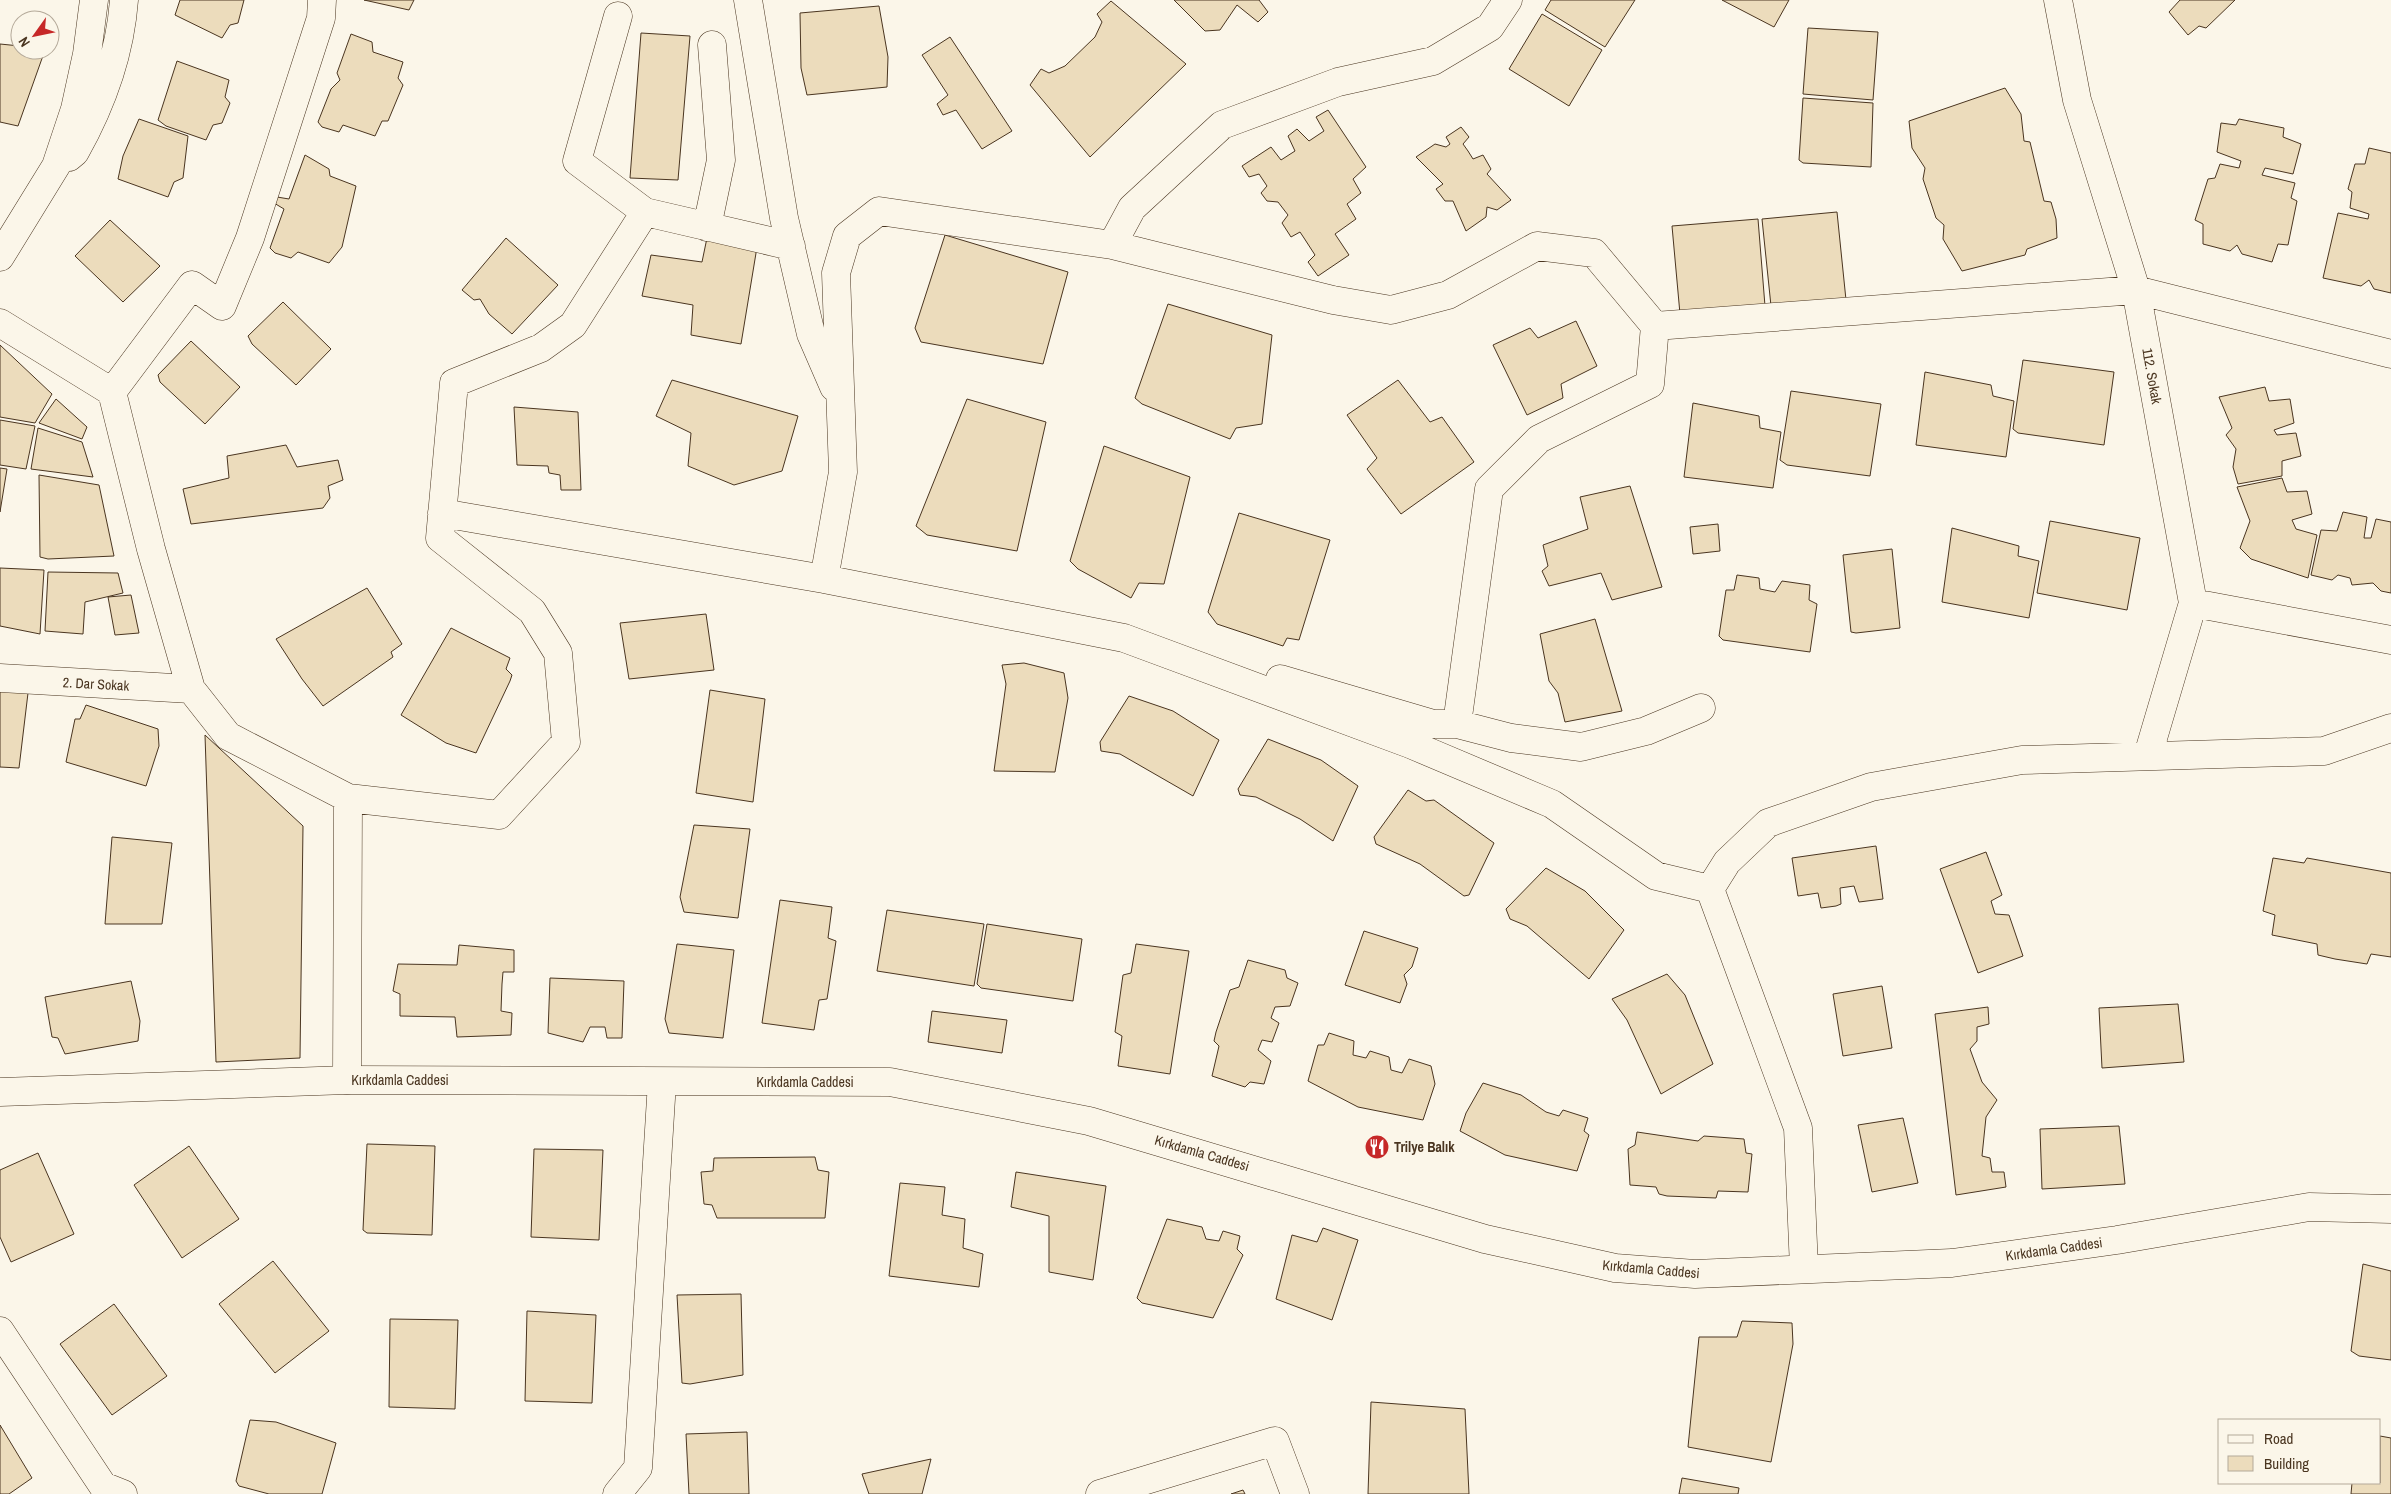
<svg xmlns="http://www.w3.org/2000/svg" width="2391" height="1494" font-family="'Archivo Narrow',sans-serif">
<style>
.building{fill:#ecdcbc;stroke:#4a3520}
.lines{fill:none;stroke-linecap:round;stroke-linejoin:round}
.minor-casing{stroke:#4a3520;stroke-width:29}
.tertiary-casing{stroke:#4a3520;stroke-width:29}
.minor{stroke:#fbf6e9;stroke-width:28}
.tertiary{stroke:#fbf6e9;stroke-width:28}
.labels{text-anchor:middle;stroke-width:4;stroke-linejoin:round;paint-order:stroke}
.street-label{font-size:14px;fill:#4a3520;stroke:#fbf6e9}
.poi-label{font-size:14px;font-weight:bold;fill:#4a3520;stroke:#fbf6e9;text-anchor:start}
</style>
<rect width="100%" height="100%" fill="#fbf6e9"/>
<path class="building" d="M 180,0 L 244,0 L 238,23 L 230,25 L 222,38 L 175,15 Z
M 364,0 L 414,0 L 409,10 Z
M 1174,0 L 1259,0 L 1268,12 L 1258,22 L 1237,5 L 1220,30 L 1205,31 Z
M 1551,0 L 1635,0 L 1605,47 L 1545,10 Z
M 1722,0 L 1789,0 L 1774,27 Z
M 2180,0 L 2235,0 L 2206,28 L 2199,26 L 2188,35 L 2169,12 Z
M 1111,1 L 1186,64 L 1090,157 L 1030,85 L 1041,69 L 1049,73 L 1065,66 L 1095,37 L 1102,22 L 1097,14 Z
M 879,6 L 888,57 L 887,87 L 807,95 L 801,68 L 800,13 Z
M 1542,14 L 1602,50 L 1569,106 L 1509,69 Z
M 1808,28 L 1878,32 L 1873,100 L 1803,94 Z
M 641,33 L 690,36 L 678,180 L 630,178 Z
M 351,34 L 372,42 L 373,52 L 403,62 L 398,78 L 403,85 L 388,121 L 382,121 L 375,136 L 343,125 L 339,132 L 322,127 L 318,122 L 331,89 L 340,80 L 337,73 Z
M 950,37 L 1012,131 L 982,149 L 956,110 L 943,115 L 937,104 L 948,95 L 922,55 Z
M 0,44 L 20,46 L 20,50 L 45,50 L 18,126 L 0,122 Z
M 177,61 L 229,80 L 225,97 L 230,103 L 222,123 L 213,125 L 206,140 L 166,126 L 158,120 Z
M 2005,88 L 2021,114 L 2024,141 L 2030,142 L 2044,201 L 2051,202 L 2056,219 L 2057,238 L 2027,249 L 2025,255 L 1962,271 L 1943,239 L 1944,225 L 1936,218 L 1923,179 L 1925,168 L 1912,148 L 1909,121 Z
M 1803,98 L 1873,103 L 1871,167 L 1803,163 L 1799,160 Z
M 1328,110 L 1366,167 L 1353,179 L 1361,193 L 1347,204 L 1356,219 L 1335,234 L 1349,255 L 1318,276 L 1308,262 L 1315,255 L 1304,238 L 1300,232 L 1291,237 L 1282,223 L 1288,215 L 1278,202 L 1267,201 L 1261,193 L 1267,186 L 1259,174 L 1249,177 L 1242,166 L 1271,147 L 1281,160 L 1295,151 L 1288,136 L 1297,129 L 1309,141 L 1324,131 L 1316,117 Z
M 139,119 L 188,136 L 183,178 L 174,182 L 168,197 L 118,179 L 123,156 Z
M 2239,119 L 2284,128 L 2283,137 L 2301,144 L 2293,174 L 2265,168 L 2262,175 L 2295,183 L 2291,198 L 2297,201 L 2288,245 L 2278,244 L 2272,262 L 2242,254 L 2237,245 L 2230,251 L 2203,244 L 2203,224 L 2195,220 L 2208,179 L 2215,178 L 2220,164 L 2239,168 L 2241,161 L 2217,152 L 2221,123 L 2236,125 Z
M 1461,127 L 1469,137 L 1463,144 L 1468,151 L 1473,159 L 1483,155 L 1491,169 L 1487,174 L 1511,200 L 1497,210 L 1487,207 L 1486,217 L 1466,231 L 1453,201 L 1445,201 L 1436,189 L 1443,184 L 1416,157 L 1435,144 L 1446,147 L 1450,144 L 1446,137 Z
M 2369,148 L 2391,153 L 2391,293 L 2374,289 L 2369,280 L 2361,286 L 2323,278 L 2338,213 L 2368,219 L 2369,214 L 2350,208 L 2352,192 L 2348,189 L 2355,164 L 2365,164 Z
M 305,155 L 329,169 L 330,176 L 356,186 L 342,247 L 329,263 L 298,252 L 291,258 L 275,253 L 270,248 L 284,209 L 274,203 L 277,197 L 289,199 Z
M 1837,212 L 1846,300 L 1771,306 L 1762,219 Z
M 1758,219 L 1765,306 L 1680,314 L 1672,226 Z
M 110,220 L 160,266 L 123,302 L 75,256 Z
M 708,233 L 758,241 L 741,344 L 691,335 L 693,305 L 642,296 L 651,255 L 702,262 Z
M 945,235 L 1068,272 L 1043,364 L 921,342 L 915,328 Z
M 506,238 L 558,285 L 512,334 L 489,314 L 480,299 L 474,300 L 462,290 Z
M 283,302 L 331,349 L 296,385 L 252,344 L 248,336 Z
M 1168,304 L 1272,335 L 1262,424 L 1236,428 L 1230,439 L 1142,404 L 1135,398 Z
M 1576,321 L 1597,366 L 1561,384 L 1563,398 L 1527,415 L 1493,345 L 1530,328 L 1538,338 Z
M 191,341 L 240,387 L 205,424 L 160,382 L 158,375 Z
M 0,345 L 52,394 L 35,423 L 0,417 Z
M 2023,360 L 2114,372 L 2104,445 L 2018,433 L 2013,429 Z
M 1925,372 L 1991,385 L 1993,396 L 2014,401 L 2006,457 L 1916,445 Z
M 672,380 L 798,416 L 782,471 L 734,485 L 688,466 L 691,433 L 656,416 Z
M 1398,380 L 1430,422 L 1442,417 L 1474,462 L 1401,514 L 1367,469 L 1377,458 L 1347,415 Z
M 2265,387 L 2269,401 L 2290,399 L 2294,423 L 2274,430 L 2277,435 L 2296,433 L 2301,456 L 2282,461 L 2282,476 L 2238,484 L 2233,467 L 2236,449 L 2226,435 L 2232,428 L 2219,397 Z
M 1791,391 L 1881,404 L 1870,476 L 1787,465 L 1780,460 Z
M 56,399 L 87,427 L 82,439 L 39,423 Z
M 967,399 L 1046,422 L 1017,551 L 927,535 L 916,526 Z
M 1693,403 L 1759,416 L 1760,428 L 1781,432 L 1773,488 L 1684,477 Z
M 514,407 L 578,412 L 581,490 L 561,490 L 560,475 L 549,473 L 548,466 L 517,465 Z
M 0,420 L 35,426 L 26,469 L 0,465 Z
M 38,428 L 82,442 L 93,477 L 31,469 Z
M 286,445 L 297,467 L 338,460 L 343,480 L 328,486 L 330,498 L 323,508 L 191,524 L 183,489 L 229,478 L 227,456 Z
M 1104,446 L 1190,477 L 1164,584 L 1139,583 L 1131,598 L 1078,569 L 1070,561 Z
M 0,468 L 7,469 L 0,512 Z
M 39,475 L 99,485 L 114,556 L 48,559 L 40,557 Z
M 2282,478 L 2287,492 L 2307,491 L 2312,514 L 2292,520 L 2296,529 L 2317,535 L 2308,578 L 2251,559 L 2240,548 L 2250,521 L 2237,487 Z
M 1630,486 L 1662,587 L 1612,600 L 1601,573 L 1549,586 L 1542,571 L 1548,566 L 1543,545 L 1588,529 L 1580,497 Z
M 2343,512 L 2367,517 L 2364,538 L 2371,538 L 2376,519 L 2391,522 L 2391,593 L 2381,591 L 2373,583 L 2352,585 L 2350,578 L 2338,575 L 2332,580 L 2311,575 L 2321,530 L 2337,531 Z
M 1239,513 L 1330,540 L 1299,640 L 1287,638 L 1283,646 L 1217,624 L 1208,612 Z
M 2050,521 L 2140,538 L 2127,610 L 2037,593 Z
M 1718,524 L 1720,551 L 1693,554 L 1690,527 Z
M 1952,528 L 2019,546 L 2018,556 L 2039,561 L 2029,618 L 1942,602 Z
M 1892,549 L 1900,628 L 1856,633 L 1851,632 L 1843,555 Z
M 0,568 L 44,570 L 40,634 L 0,626 Z
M 48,572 L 118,573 L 123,593 L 85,602 L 83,634 L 45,631 Z
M 1737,575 L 1759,578 L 1760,589 L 1775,592 L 1782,581 L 1810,585 L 1809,600 L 1817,604 L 1810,652 L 1723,640 L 1719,636 L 1726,590 L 1734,590 Z
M 367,588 L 402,644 L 391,652 L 393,657 L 323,706 L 302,679 L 276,639 Z
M 131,595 L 139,633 L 115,635 L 108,597 Z
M 706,614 L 714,670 L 629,679 L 620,623 Z
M 1595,619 L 1622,711 L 1565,722 L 1558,693 L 1549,681 L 1540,634 Z
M 451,628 L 510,658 L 506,669 L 512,675 L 510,681 L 476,753 L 446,743 L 401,715 Z
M 1024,663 L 1064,673 L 1068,698 L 1055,772 L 994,771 L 1006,684 L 1002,665 Z
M 0,684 L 28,693 L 19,768 L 0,767 Z
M 710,690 L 765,699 L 753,802 L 696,793 Z
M 1129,696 L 1173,711 L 1219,740 L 1193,796 L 1120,754 L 1101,751 L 1100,742 Z
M 86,705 L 158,729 L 159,746 L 146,786 L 66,762 L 75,719 L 80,719 Z
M 205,735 L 303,826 L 300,1058 L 216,1062 Z
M 1268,739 L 1321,760 L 1358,786 L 1333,841 L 1300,819 L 1256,797 L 1240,795 L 1238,789 Z
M 1408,790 L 1426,801 L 1434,800 L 1494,843 L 1469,895 L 1464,896 L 1420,864 L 1376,844 L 1374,837 Z
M 694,825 L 750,829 L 738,918 L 684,912 L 680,897 Z
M 112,837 L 172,843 L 162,924 L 105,924 Z
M 1876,846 L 1883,899 L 1859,902 L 1854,886 L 1840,888 L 1841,904 L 1836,906 L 1821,908 L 1818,893 L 1798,896 L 1792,858 Z
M 1986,852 L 2002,895 L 1991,901 L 1995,914 L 2009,915 L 2023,956 L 1978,973 L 1940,869 Z
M 2273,858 L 2304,863 L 2307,858 L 2391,873 L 2391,957 L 2371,954 L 2367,964 L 2335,959 L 2318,955 L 2317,944 L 2272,935 L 2275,915 L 2263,911 Z
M 1546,868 L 1585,891 L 1624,930 L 1589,979 L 1527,926 L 1510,919 L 1506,909 Z
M 780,900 L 832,907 L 828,938 L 836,941 L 834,954 L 827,999 L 819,1000 L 814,1030 L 762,1023 Z
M 887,910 L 984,924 L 974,986 L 877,971 Z
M 987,924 L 1082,939 L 1073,1001 L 981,988 L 977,984 Z
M 1364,931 L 1418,948 L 1412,967 L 1404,975 L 1407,984 L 1400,1003 L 1345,985 Z
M 677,944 L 734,950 L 723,1038 L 669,1033 L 665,1019 Z
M 1136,944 L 1189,951 L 1170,1074 L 1118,1066 L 1122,1036 L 1115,1032 L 1123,975 L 1131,973 Z
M 459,945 L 514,950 L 514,972 L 503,972 L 502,984 L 501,1011 L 512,1013 L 511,1035 L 457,1037 L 455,1017 L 400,1016 L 400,994 L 393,991 L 398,964 L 457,965 Z
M 1248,960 L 1285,970 L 1287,978 L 1298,983 L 1290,1006 L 1275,1007 L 1271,1018 L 1279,1023 L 1272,1042 L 1262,1040 L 1258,1050 L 1271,1061 L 1264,1084 L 1250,1082 L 1245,1087 L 1212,1076 L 1219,1046 L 1214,1041 L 1216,1032 L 1230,990 L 1239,987 Z
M 1667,974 L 1685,995 L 1713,1064 L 1661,1094 L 1627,1020 L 1612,999 Z
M 550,978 L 624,981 L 622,1038 L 607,1038 L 605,1027 L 590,1027 L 583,1042 L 548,1033 Z
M 131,981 L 140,1021 L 138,1041 L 65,1054 L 58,1038 L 52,1037 L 45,997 Z
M 1882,986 L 1892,1048 L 1843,1056 L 1833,994 Z
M 2178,1004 L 2184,1062 L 2102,1068 L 2099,1008 Z
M 1988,1007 L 1989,1024 L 1977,1027 L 1977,1041 L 1970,1049 L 1982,1082 L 1997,1100 L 1986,1117 L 1982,1156 L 1990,1158 L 1992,1172 L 2004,1172 L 2006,1187 L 1956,1195 L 1935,1014 Z
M 932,1011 L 1007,1020 L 1002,1053 L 928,1042 Z
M 1329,1033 L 1354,1041 L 1353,1055 L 1366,1058 L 1370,1051 L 1389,1057 L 1391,1070 L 1402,1073 L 1409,1059 L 1431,1066 L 1435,1084 L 1423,1120 L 1358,1107 L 1308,1081 L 1318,1045 L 1324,1045 Z
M 1483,1083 L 1521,1095 L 1546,1112 L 1559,1116 L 1563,1110 L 1588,1118 L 1584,1131 L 1589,1135 L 1577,1171 L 1505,1155 L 1460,1131 L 1466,1113 Z
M 1903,1118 L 1918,1183 L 1872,1192 L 1858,1125 Z
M 2119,1126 L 2125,1184 L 2042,1189 L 2040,1129 Z
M 1637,1132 L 1698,1141 L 1704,1136 L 1744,1139 L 1746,1153 L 1752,1154 L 1748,1192 L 1718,1191 L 1716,1198 L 1667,1196 L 1659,1194 L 1656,1187 L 1630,1185 L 1628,1149 L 1635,1145 Z
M 367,1144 L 435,1146 L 432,1235 L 367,1233 L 363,1230 Z
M 189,1146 L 239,1219 L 182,1258 L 134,1185 Z
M 534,1149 L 603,1150 L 599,1240 L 531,1237 Z
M 38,1153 L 74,1234 L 11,1262 L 0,1237 L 0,1170 Z
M 815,1157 L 818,1170 L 829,1172 L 825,1218 L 717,1218 L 712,1205 L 704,1204 L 701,1172 L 713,1171 L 714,1158 Z
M 1016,1172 L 1106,1186 L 1093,1280 L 1049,1272 L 1049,1216 L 1011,1207 Z
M 900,1183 L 945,1187 L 942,1215 L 965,1219 L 963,1248 L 983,1254 L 979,1287 L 889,1276 Z
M 1167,1219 L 1202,1227 L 1206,1239 L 1219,1241 L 1223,1231 L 1240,1236 L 1237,1249 L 1243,1255 L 1213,1318 L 1142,1303 L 1137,1298 Z
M 1323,1228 L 1358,1240 L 1332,1320 L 1276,1299 L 1292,1235 L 1317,1242 Z
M 273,1261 L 329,1331 L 275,1373 L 219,1304 Z
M 2363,1264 L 2391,1271 L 2391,1360 L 2359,1356 L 2351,1351 Z
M 741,1294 L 743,1375 L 690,1384 L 682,1383 L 677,1295 Z
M 114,1304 L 167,1376 L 112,1415 L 60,1344 Z
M 527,1311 L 596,1315 L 592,1403 L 525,1401 Z
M 390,1319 L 458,1320 L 455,1409 L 389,1407 Z
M 1742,1321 L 1792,1323 L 1793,1344 L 1771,1462 L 1688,1447 L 1699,1337 L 1737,1337 Z
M 1371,1402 L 1465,1409 L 1469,1494 L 1368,1494 Z
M 250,1420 L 276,1422 L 336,1443 L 322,1494 L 269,1494 L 239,1486 L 236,1481 Z
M 0,1425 L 32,1478 L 9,1494 L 0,1494 Z
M 747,1432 L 749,1494 L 689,1494 L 686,1434 Z
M 2380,1436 L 2391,1438 L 2391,1494 L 2351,1494 L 2352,1483 L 2380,1483 Z
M 931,1459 L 922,1494 L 869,1494 L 862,1474 Z
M 1682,1478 L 1739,1488 L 1738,1494 L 1679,1494 Z
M 1243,1490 L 1245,1494 L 1231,1494 Z"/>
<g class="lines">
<defs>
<path id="minor" d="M 748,0 L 784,218 L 811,334 L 834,387
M 2058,0 L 2077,100 L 2136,290 L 2193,603 L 2148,755
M 618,16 L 577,161 L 645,212 L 791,246
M 707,227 L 721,160 L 712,45
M 1112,245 L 1132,208 L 1222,125 L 1338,82 L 1433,61 L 1490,27 L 1508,0
M 0,323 L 112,392 L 151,549 L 191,689 L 228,736 L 348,798 L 499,815 L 566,742 L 558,653 L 532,611 L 440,538 L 454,383 L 541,348 L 573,325 L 645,212
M 1655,326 L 2136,290 L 2391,354
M 112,392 L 192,285 L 222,306 L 250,238 L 321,18 L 322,0
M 442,513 L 824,579 L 1124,638 L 1410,744 L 1552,804 L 1656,876 L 1710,889
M 824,579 L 843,472 L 836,273 L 847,236 L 879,211 L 1112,245 L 1333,300 L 1391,310 L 1448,295 L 1537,246 L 1594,253 L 1655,326 L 1650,384 L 1539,439 L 1489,489 L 1457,724
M 2193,603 L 2391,640
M 0,678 L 191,689
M 1280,679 L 1433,724 L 1457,724 L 1511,738 L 1581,747 L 1646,731 L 1701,708
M 1710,889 L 1727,862 L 1768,823 L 1871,787 L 2022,760 L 2324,751 L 2391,728
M 1710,889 L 1798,1128 L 1804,1268
M 347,1080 L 348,798
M 0,1331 L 103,1486 L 123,1494
M 617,1494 L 638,1468 L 662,1082
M 1100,1494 L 1275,1441 L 1295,1494"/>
<path id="tertiary" d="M 69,157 L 75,152 C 102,104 120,55 124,0
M 0,257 L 56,166 L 75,109 L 87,54 L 94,0
M 0,1092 L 347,1080 L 890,1082 L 1089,1121 L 1485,1239 L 1615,1268 L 1695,1274 L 1952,1263 L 2117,1240 L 2309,1207 L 2391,1209"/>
</defs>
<use href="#minor" class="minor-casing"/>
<use href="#tertiary" class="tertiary-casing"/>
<use href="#minor" class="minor"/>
<use href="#tertiary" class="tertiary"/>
</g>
<defs>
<symbol id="restaurant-disc" viewBox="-11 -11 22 22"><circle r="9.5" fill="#c62828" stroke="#fbf6e9"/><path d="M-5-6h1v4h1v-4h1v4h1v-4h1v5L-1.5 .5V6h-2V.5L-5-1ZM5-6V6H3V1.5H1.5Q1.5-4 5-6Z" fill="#fff"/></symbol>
</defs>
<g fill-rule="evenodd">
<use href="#restaurant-disc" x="1363" y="1133" width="28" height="28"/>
</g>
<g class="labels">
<g class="street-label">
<text transform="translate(2152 376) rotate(80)" y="5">112. Sokak</text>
<text transform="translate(96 684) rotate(3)" y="5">2. Dar Sokak</text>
<text x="400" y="1085">Kırkdamla Caddesi</text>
<text x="805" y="1087">Kırkdamla Caddesi</text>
<text transform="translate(1202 1153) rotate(16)" y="5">Kırkdamla Caddesi</text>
<text transform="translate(2054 1249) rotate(-8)" y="5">Kırkdamla Caddesi</text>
<text transform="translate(1651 1269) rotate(5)" y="5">Kırkdamla Caddesi</text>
</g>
<g class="poi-label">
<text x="1394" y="1152">Trilye Balık</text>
</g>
</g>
<rect x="2218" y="1419" width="162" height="65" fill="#fbf6e9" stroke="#b4a999"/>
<rect x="2228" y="1435" width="25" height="8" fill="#fbf6e9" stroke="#b4a999"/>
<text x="2264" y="1444" font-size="15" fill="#4a3520">Road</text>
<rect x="2228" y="1456" width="25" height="15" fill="#ecdcbc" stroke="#b4a999"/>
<text x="2264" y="1469" font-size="15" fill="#4a3520">Building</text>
<g transform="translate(35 35) rotate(237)"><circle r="24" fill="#fbf6e9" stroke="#b4a999"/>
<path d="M0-4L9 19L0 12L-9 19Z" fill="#c62828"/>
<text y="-8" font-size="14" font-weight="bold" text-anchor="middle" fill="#4a3520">N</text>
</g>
</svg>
